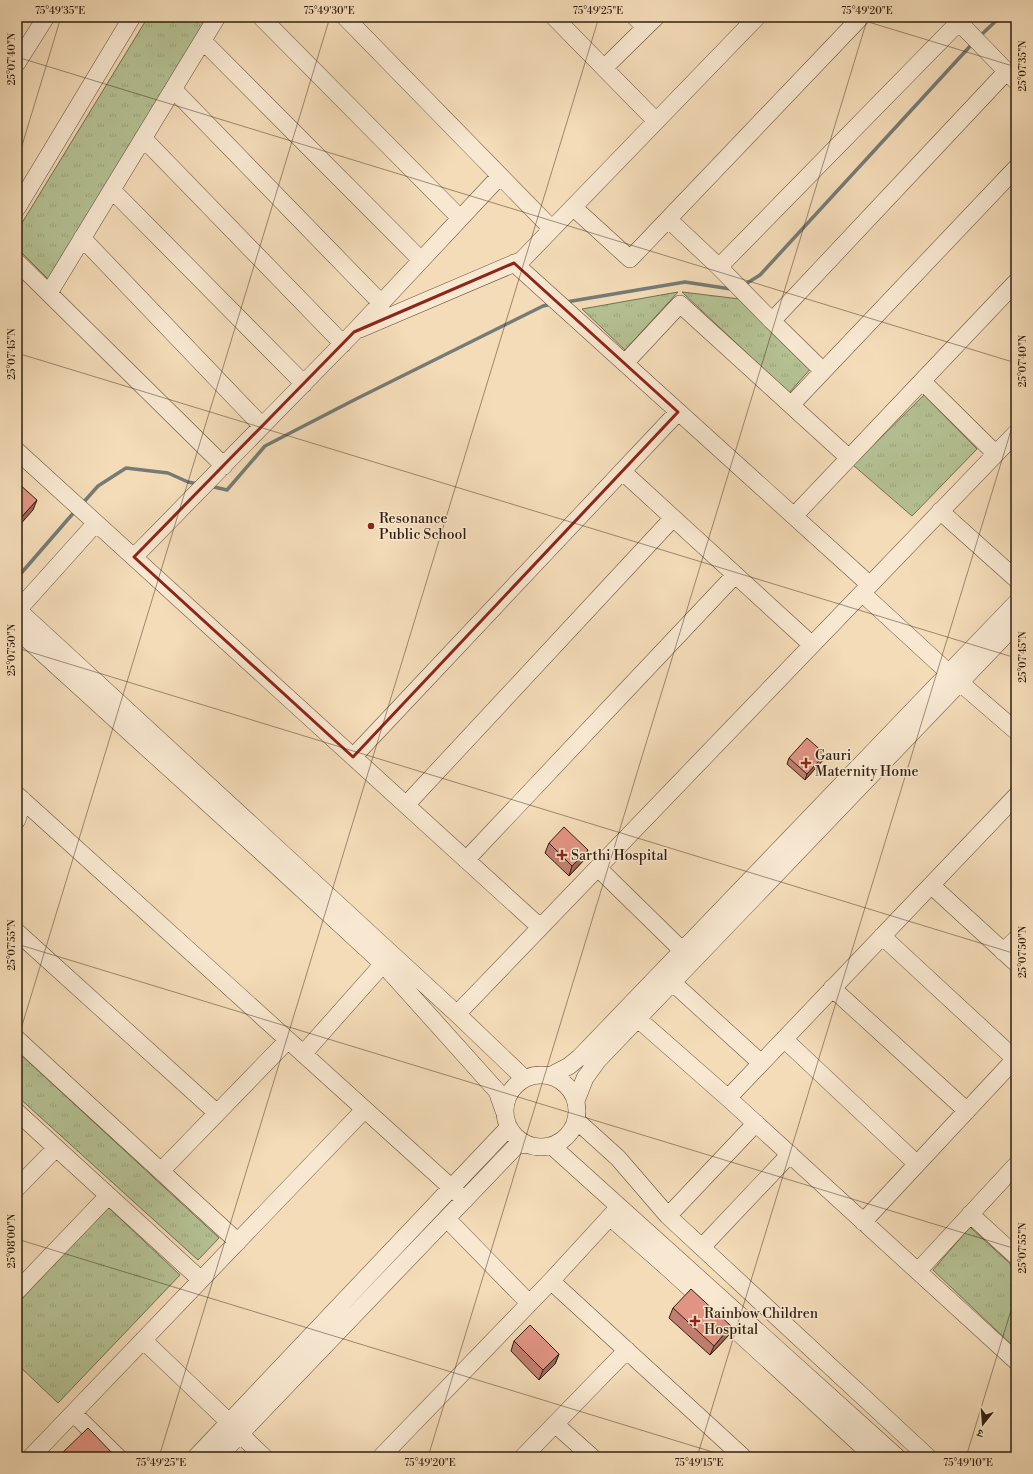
<svg xmlns="http://www.w3.org/2000/svg" width="1033" height="1474" font-family="'Libre Bodoni','Noto Serif Devanagari',serif">
<style>
.park{fill:url(#park-tufts);stroke:#737052}
.lines{fill:none;stroke-linecap:round;stroke-linejoin:round}
.stream{stroke:#757b76;stroke-width:3.5}
.minor-casing{stroke:#624e39;stroke-width:18}
.minor{stroke:#f8e8d1;stroke-width:17}
.wall{fill:#c27f71;stroke:#311f0f}
.shaded-wall{fill:#9e685c;stroke:#311f0f}
.building{fill:#e19483;stroke:#311f0f}
.marked{fill:none;stroke:#8f2418;stroke-width:3;stroke-linejoin:round}
.ticks{fill:none;stroke:#311f0f;stroke-width:1;stroke-opacity:0.45}
.poi-dot{fill:#8f2418;stroke:#f8e8d1;stroke-width:1.5}
.labels{text-anchor:middle;stroke-width:3;stroke-linejoin:round;paint-order:stroke}
.poi-label{font-size:14px;fill:#311f0f;stroke:#f8e8d1;text-anchor:start}
.neatline{fill:none;stroke:#311f0f;stroke-width:1.5}
.ticks-label{font-size:10px;text-anchor:middle;fill:#311f0f}
</style>
<defs>
<pattern id="park-tufts" width="24" height="20" patternUnits="userSpaceOnUse"><rect width="24" height="20" fill="#b5c294"/><path d="M3 7l-1-3M5 7V3M7 7l1-3M15 17l-1-3M17 17v-4M19 17l1-3" fill="none" stroke="#9ca67e"/></pattern>
</defs>
<rect width="100%" height="100%" fill="#f4dcb8"/>
<filter id="stains"><feTurbulence type="fractalNoise" baseFrequency=".005" numOctaves="4"/><feColorMatrix values="0 0 0 0 .2 0 0 0 0 .09 0 0 0 0 .02 0 0 0 .5 -.17"/></filter>
<radialGradient id="worn" r=".72"><stop offset=".6" stop-color="#630" stop-opacity="0"/><stop offset="1" stop-color="#630" stop-opacity=".3"/></radialGradient>
<path class="park" d="M 148,17 L 208,17 L 48,279 L 17,248 L 17,231 Z
M 678,292 L 625,350 L 582,309 Z
M 682,292 L 740,299 L 813,366 L 789,393 Z
M 924,395 L 977,449 L 912,516 L 853,465 Z
M 17,1051 L 219,1238 L 198,1260 L 17,1096 Z
M 108,1207 L 180,1275 L 58,1403 L 17,1364 L 17,1304 Z
M 970,1227 L 1016,1269 L 1016,1349 L 933,1270 Z"/>
<g class="lines">
<path class="stream" d="M 979,37 L 1000,17
M 744,285 L 760,275 L 973,43
M 566,302 L 685,282 L 731,289
M 210,486 L 227,490 L 265,446 L 356,399 L 543,306 L 552,304
M 82,504 L 98,486 L 126,468 L 168,473 L 188,482 L 198,484
M 17,578 L 76,510"/>
<defs>
<path id="minor" d="M 261,17 L 460,218
M 345,17 L 552,229
M 554,17 L 656,121
M 635,17 L 645,27
M 954,17 L 1016,81
M 203,41 L 421,260
M 17,63 L 46,17
M 604,68 L 656,17
M 173,89 L 381,303
M 143,138 L 343,344
M 112,190 L 304,384
M 573,207 L 630,259 L 861,17
M 17,208 L 132,17
M 668,219 L 719,267 L 959,22
M 82,238 L 262,426
M 17,262 L 224,466
M 514,263 L 870,585
M 719,267 L 772,321
M 49,293 L 217,17
M 360,329 L 522,260 L 757,17
M 625,363 L 680,304 L 849,458
M 823,371 L 772,321 L 1007,71
M 922,381 L 996,454
M 791,405 L 1016,168
M 17,451 L 540,927
M 622,471 L 812,645
M 940,511 L 1016,579
M 794,516 L 1016,282
M 134,557 L 354,332 L 500,176
M 862,593 L 949,673 L 1016,731
M 17,609 L 457,1014 L 524,1078
M 17,611 L 96,523
M 17,630 L 279,868 L 383,964 L 497,1091 L 504,1111
M 353,757 L 678,412
M 17,795 L 465,1200
M 406,805 L 673,518
M 17,820 L 23,800
M 466,860 L 735,575
M 598,868 L 689,957
M 931,885 L 1016,963
M 17,932 L 217,1113
M 882,936 L 1015,1059
M 1003,952 L 1016,939
M 672,982 L 761,1063
M 832,988 L 967,1111
M 629,1011 L 728,1098 L 1016,1361
M 457,1014 L 1016,433
M 17,1039 L 238,1242
M 784,1039 L 917,1164
M 303,1054 L 383,964
M505 1111a36 36 0 1 1 72 0a36 36 0 1 1-72 0Z
M 550,1076 L 569,1066 L 580,1057 L 1016,603
M 728,1098 L 1016,796
M 576,1101 L 585,1078 L 598,1060 L 1016,624
M 17,1112 L 201,1280
M 576,1120 L 618,1158 L 668,1216 L 928,1457
M 552,1146 L 897,1457
M 161,1171 L 288,1040
M 17,1188 L 56,1148
M 970,1214 L 1016,1256
M 668,1216 L 756,1123
M 610,1217 L 669,1269 L 874,1457
M 447,1219 L 529,1303
M 863,1222 L 1016,1058
M 702,1247 L 790,1154
M 918,1271 L 1016,1165
M 551,1281 L 743,1457
M 17,1291 L 108,1196
M 143,1340 L 229,1422
M 73,1413 L 118,1457
M 555,1424 L 592,1457
M 240,1434 L 264,1457
M 31,1457 L 364,1110
M 196,1457 L 508,1128
M 218,1457 L 519,1143 L 525,1145
M 381,1457 L 551,1281 L 618,1208
M 523,1457 L 627,1350"/>
</defs>
<use href="#minor" class="minor-casing"/>
<use href="#minor" class="minor"/>
</g>
<path class="wall" d="M 789,758 L 823,760 L 805,780 L 787,764 Z
M 549,843 L 584,860 L 569,876 L 545,853 Z
M 673,1308 L 728,1336 L 710,1355 L 669,1318 Z
M 514,1341 L 559,1354 L 555,1364 L 539,1380 L 511,1351 Z"/>
<path class="shaded-wall" d="M 37,500 L 33,510 L 17,528 L 17,522 Z
M 825,754 L 823,760 L 805,780 L 807,774 Z
M 588,850 L 584,860 L 569,876 L 572,866 Z
M 731,1326 L 728,1336 L 710,1355 L 714,1346 Z
M 559,1354 L 555,1364 L 539,1380 L 543,1370 Z"/>
<path class="building" d="M 18,483 L 37,500 L 17,522 L 17,484 Z
M 807,738 L 825,754 L 807,774 L 789,758 Z
M 564,827 L 588,850 L 572,866 L 549,843 Z
M 691,1289 L 731,1326 L 714,1346 L 673,1308 Z
M 530,1325 L 559,1354 L 543,1370 L 514,1341 Z
M 88,1428 L 115,1456 L 114,1457 L 58,1457 Z"/>
<path class="marked" d="M 514,263 L 678,412 L 353,757 L 134,557 L 354,332 Z"/>
<path class="ticks" d="M 852,17 L 1016,67M 17,57 L 1016,363M 17,162 L 61,17M 17,353 L 1016,658M 17,648 L 1016,954M 17,944 L 1016,1249M 17,1042 L 330,17M 17,1239 L 729,1457M 159,1457 L 599,17M 428,1457 L 868,17M 697,1457 L 1016,414M 966,1457 L 1016,1294"/>
<g class="poi-dot">
<circle cx="371" cy="526" r="4"/>
<path d="M804 757h4v4h4v4h-4v4h-4v-4h-4v-4h4z"/>
<path d="M560 849h4v4h4v4h-4v4h-4v-4h-4v-4h4z"/>
<path d="M693 1315h4v4h4v4h-4v4h-4v-4h-4v-4h4z"/>
</g>
<g class="labels">
<g class="poi-label">
<text x="379" y="523">Resonance<tspan x="379" dy="16">Public School</tspan></text>
<text x="815" y="760">Gauri<tspan x="815" dy="16">Maternity Home</tspan></text>
<text x="571" y="860">Sarthi Hospital</text>
<text x="704" y="1318">Rainbow Children<tspan x="704" dy="16">Hospital</tspan></text>
</g>
</g>
<rect width="1033" height="1474" fill="none" stroke="#f4dcb8" stroke-width="44"/>
<g transform="translate(983 1424) rotate(197)" stroke="#f8e8d1" stroke-width="3" paint-order="stroke">
<path d="M0-3L7 15L0 10L-7 15Z" fill="#311f0f"/>
<text y="-6" font-size="11" font-weight="bold" text-anchor="middle" fill="#311f0f">उ</text>
</g>
<rect x="22" y="22" width="989" height="1430" class="neatline"/>
<g class="ticks-label">
<text x="60" y="14">75°49'35"E</text>
<text x="329" y="14">75°49'30"E</text>
<text x="598" y="14">75°49'25"E</text>
<text x="867" y="14">75°49'20"E</text>
<text transform="translate(11 59) rotate(-90)" y="4">25°07'40"N</text>
<text transform="translate(1022 66) rotate(-90)" y="4">25°07'35"N</text>
<text transform="translate(11 354) rotate(-90)" y="4">25°07'45"N</text>
<text transform="translate(1022 361) rotate(-90)" y="4">25°07'40"N</text>
<text transform="translate(11 650) rotate(-90)" y="4">25°07'50"N</text>
<text transform="translate(1022 657) rotate(-90)" y="4">25°07'45"N</text>
<text transform="translate(11 945) rotate(-90)" y="4">25°07'55"N</text>
<text transform="translate(1022 952) rotate(-90)" y="4">25°07'50"N</text>
<text transform="translate(11 1241) rotate(-90)" y="4">25°08'00"N</text>
<text transform="translate(1022 1248) rotate(-90)" y="4">25°07'55"N</text>
<text x="161" y="1466">75°49'25"E</text>
<text x="430" y="1466">75°49'20"E</text>
<text x="699" y="1466">75°49'15"E</text>
<text x="968" y="1466">75°49'10"E</text>
</g>
<rect width="100%" height="100%" filter="url(#stains)"/>
<rect width="100%" height="100%" fill="url(#worn)"/>
</svg>
